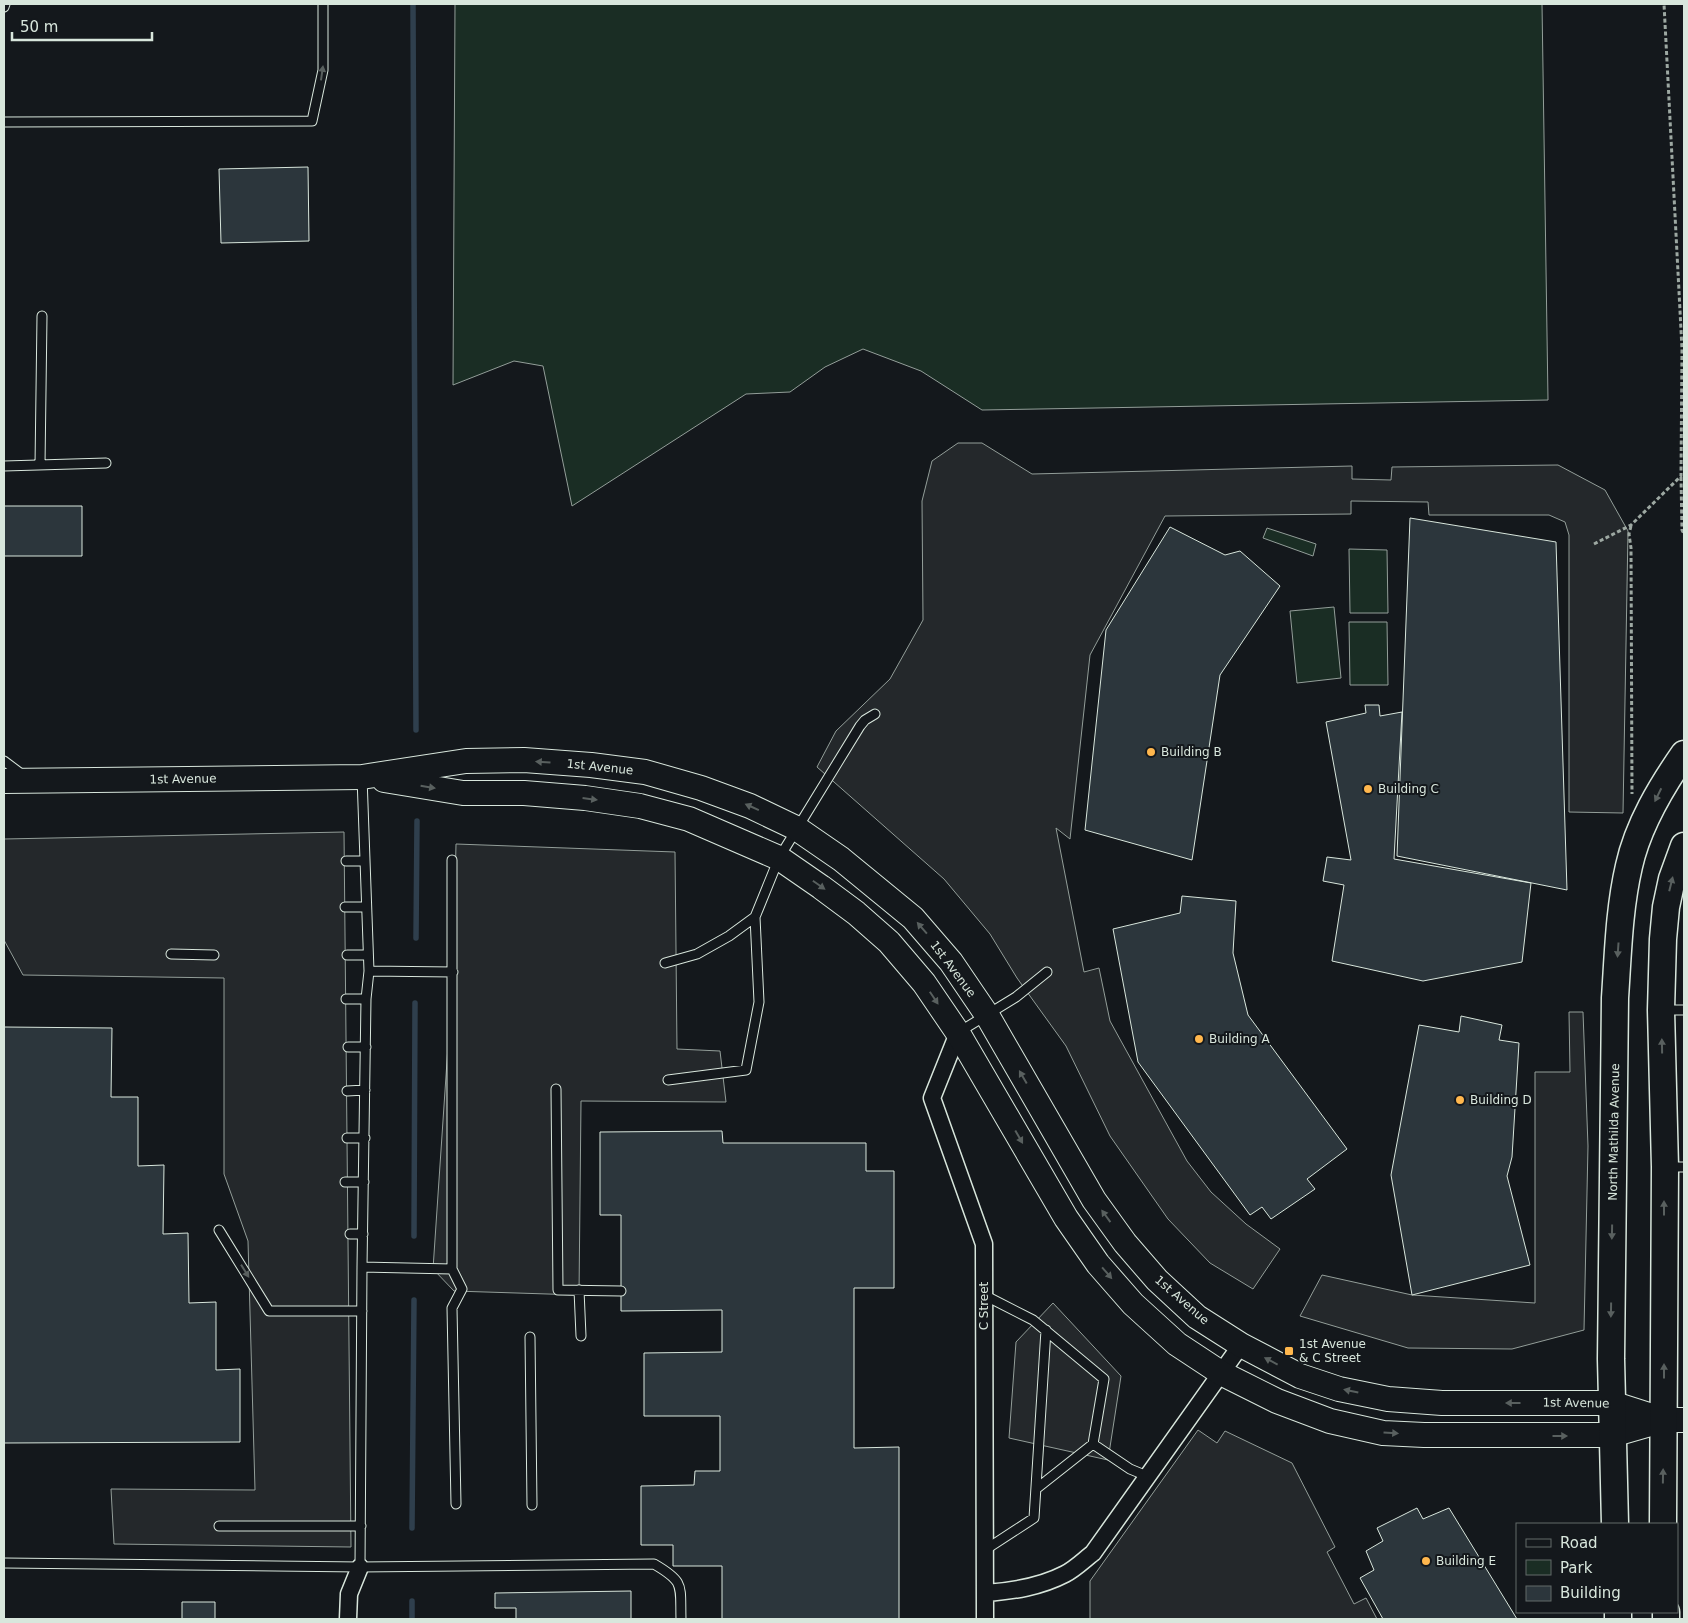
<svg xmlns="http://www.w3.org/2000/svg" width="1688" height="1623" font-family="'DejaVu Sans',sans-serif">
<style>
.green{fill:#1a2d24;stroke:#939e99}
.parking{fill:#24282b;stroke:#939e99}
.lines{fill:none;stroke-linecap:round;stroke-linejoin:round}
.stream{stroke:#2f3f4d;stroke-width:5.5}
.building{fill:#2c363c;stroke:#d8e6dc}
.lane-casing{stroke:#d8e6dc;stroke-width:11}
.street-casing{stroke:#d8e6dc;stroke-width:19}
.secondary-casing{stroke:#d8e6dc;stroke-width:26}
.primary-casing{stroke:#d8e6dc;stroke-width:29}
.path{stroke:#9da8a2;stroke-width:3;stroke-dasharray:4 2.5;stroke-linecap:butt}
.lane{stroke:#14181c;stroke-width:9}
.street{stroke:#14181c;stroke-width:16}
.secondary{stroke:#14181c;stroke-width:24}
.primary{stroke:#14181c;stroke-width:26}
.oneway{fill:#59605f}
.poi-dot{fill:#ffb74d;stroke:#14181c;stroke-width:2}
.labels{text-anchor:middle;stroke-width:4;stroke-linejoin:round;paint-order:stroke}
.poi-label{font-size:12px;fill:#d8e6dc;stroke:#14181c;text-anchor:start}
.street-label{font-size:12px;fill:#d8e6dc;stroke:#14181c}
</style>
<rect width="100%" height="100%" fill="#14181c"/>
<path class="green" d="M 455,4 L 1542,4 L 1548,400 L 982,410 L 921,371 L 863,349 L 825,367 L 790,392 L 746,394 L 572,506 L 543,366 L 514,361 L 453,385 Z
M 1267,528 L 1316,544 L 1313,556 L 1263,538 Z
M 1349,549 L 1387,550 L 1388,613 L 1350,613 Z
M 1334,607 L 1341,678 L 1297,683 L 1290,611 Z
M 1349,622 L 1387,622 L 1388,685 L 1350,685 Z"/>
<path class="parking" d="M 958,443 L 982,443 L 1032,474 L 1352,466 L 1352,479 L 1391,480 L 1392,467 L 1558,465 L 1605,490 L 1628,531 L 1623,813 L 1569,812 L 1569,535 L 1565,522 L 1549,515 L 1429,515 L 1428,502 L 1351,501 L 1351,514 L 1165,516 L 1090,655 L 1070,839 L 1056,828 L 1084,972 L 1099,968 L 1110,1021 L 1187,1161 L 1211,1192 L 1246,1224 L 1280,1249 L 1253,1289 L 1210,1263 L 1168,1219 L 1110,1136 L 1066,1046 L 1017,978 L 990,934 L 944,879 L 817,767 L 836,731 L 890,679 L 923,620 L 922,501 L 932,461 Z
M 344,832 L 351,1547 L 114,1544 L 111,1489 L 255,1490 L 248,1241 L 224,1174 L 224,978 L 23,975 L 4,940 L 4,839 Z
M 456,844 L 675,852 L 677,1049 L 720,1051 L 726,1102 L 581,1101 L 579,1295 L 454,1291 L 433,1269 L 453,972 Z
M 1569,1012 L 1583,1012 L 1588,1146 L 1584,1330 L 1512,1349 L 1408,1348 L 1300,1316 L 1322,1275 L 1412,1295 L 1535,1303 L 1535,1072 L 1570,1072 Z
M 1053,1303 L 1121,1376 L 1108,1460 L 1009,1438 L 1016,1342 Z
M 1198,1430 L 1217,1443 L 1225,1431 L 1292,1463 L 1335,1547 L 1327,1552 L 1354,1604 L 1366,1598 L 1377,1619 L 1090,1619 L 1090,1581 Z"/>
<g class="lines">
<path class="stream" d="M 413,4 L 416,730
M 416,938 L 417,821
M 414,1236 L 415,1003
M 412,1528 L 414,1300
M 412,1619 L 412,1601"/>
</g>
<path class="building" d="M 308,167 L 309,241 L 221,243 L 219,169 Z
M 4,506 L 82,506 L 82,556 L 4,556 Z
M 1410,518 L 1556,542 L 1567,890 L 1397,856 Z
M 1170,527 L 1225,555 L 1240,551 L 1280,586 L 1220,675 L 1192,860 L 1085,830 L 1106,630 Z
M 1365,705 L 1379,705 L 1380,716 L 1402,712 L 1394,859 L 1531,883 L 1522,962 L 1423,981 L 1332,961 L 1344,885 L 1323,881 L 1327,857 L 1351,860 L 1326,722 L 1366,713 Z
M 1182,896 L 1236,901 L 1233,953 L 1248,1015 L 1347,1149 L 1307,1179 L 1315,1189 L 1271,1219 L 1262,1207 L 1250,1215 L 1138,1062 L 1113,929 L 1180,913 Z
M 1461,1016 L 1502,1025 L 1499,1040 L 1519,1043 L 1512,1157 L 1507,1176 L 1530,1265 L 1412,1295 L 1391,1175 L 1419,1025 L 1459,1032 Z
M 4,1027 L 112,1028 L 111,1097 L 138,1097 L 138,1166 L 164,1165 L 163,1234 L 188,1233 L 189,1303 L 216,1302 L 216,1370 L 240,1369 L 240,1442 L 4,1443 Z
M 722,1131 L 723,1143 L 866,1143 L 866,1171 L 894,1171 L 894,1288 L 854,1288 L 854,1448 L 899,1447 L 899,1619 L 722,1619 L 722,1566 L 673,1566 L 673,1545 L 641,1545 L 641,1486 L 694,1485 L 695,1471 L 720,1471 L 720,1416 L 644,1416 L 644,1353 L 722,1352 L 722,1310 L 621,1311 L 621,1215 L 600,1215 L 600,1132 Z
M 1417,1508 L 1423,1519 L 1449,1508 L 1517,1619 L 1383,1619 L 1360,1578 L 1374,1570 L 1366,1551 L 1383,1541 L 1377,1528 Z
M 631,1591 L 631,1619 L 516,1619 L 516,1608 L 495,1608 L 495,1593 Z
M 182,1602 L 215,1602 L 215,1619 L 182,1619 Z"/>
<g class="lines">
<defs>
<path id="lane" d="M 4,7 L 5,4
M 4,122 L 312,121 L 323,70 L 323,4
M 40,465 L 42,316
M 4,466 L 106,463
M 4,761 L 24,776
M 452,860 L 452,1269 L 462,1289 L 452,1308 L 456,1504
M 346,861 L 364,861
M 345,907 L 366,907
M 171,954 L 214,955
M 347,955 L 368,955
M 665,963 L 697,954 L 729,936 L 755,917 L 779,858 L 860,726 L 865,720 L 875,714
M 369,971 L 453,972
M 346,999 L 366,999
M 1664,1010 L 1684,1010
M 959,1032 L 1016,997 L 1047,972
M 348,1047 L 366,1047
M 668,1080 L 746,1070 L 759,1002 L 755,917
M 556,1089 L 558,1290 L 621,1291
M 347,1091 L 365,1090
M 347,1138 L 365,1138
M 1667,1167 L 1684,1167
M 345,1182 L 364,1182
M 219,1230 L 269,1311 L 362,1311
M 350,1234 L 363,1234
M 362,1267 L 452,1269
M 579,1290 L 581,1336
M 984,1295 L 1033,1320 L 1104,1379 L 1093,1444 L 1130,1469 L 1147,1476
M 530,1337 L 532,1505
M 1036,1489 L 1093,1444
M 219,1526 L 361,1526
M 985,1550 L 1034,1518 L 1046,1330
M 4,1563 L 360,1567 L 654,1564 C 685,1582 680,1585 681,1619
M 360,1567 L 362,1267 L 366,999 L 369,971 L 362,777"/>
<path id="street" d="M 958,1033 L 932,1098 L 984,1244 L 985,1619
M 986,1593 C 1013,1591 1040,1587 1065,1574 C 1075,1569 1084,1560 1093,1553 L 1241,1345
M 348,1619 L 349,1594 L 360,1567"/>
<path id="secondary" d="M 384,780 L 463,793 L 524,793 L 585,798 L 640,806 L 689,819 L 779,858 L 821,887 L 856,913 L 889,942 L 924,983 L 958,1033 L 1066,1218 L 1098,1264 L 1133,1304 L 1177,1344 L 1221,1373 L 1277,1401 L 1330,1421 L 1383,1433 L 1424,1435 L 1612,1435 L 1664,1420
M 4,781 L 362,777 L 466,761 L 524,760 L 591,765 L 645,772 L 701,788 L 750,806 L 796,828 L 841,859 L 913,918 L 951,962 L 987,1015 L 1094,1200 L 1125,1243 L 1157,1280 L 1197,1317 L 1241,1345 L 1300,1376 L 1339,1389 L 1388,1399 L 1442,1403 L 1611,1403 L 1664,1420 L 1684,1420"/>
<path id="primary" d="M 1615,1524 L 1611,1359 L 1615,998 C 1618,954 1619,909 1629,866 C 1638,825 1661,787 1684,754
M 1663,1524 L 1665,1167 L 1661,1010 L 1663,939 L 1666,907 L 1672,879 L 1684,846
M 1618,1612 L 1618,1619
M 1666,1612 L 1666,1619"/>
</defs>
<use href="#lane" class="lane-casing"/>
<use href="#street" class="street-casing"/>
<use href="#secondary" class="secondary-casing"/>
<use href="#primary" class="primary-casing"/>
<path class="path" d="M 1681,477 L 1682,530 L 1684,534
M 1631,526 L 1629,534 L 1631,548 L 1632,794
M 1594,544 L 1631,525 L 1681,476 L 1682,349 L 1664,4"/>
<use href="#lane" class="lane"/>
<use href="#street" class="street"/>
<use href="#secondary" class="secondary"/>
<use href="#primary" class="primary"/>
</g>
<defs><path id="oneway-solid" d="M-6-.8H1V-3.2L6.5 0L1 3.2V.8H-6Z" transform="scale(1.25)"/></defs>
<g class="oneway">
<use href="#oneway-solid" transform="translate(322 73) rotate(-82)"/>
<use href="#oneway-solid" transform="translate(543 762) rotate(-176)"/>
<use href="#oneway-solid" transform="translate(428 787) rotate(9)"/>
<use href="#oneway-solid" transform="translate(1658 795) rotate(116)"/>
<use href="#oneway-solid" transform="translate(590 799) rotate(7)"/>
<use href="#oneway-solid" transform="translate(752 807) rotate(-156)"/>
<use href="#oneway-solid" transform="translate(1671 884) rotate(-76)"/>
<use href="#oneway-solid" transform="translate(819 885) rotate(35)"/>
<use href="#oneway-solid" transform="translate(922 928) rotate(-131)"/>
<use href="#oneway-solid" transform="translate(1618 950) rotate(94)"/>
<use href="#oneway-solid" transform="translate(934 998) rotate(56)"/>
<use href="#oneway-solid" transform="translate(1662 1046) rotate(-91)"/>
<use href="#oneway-solid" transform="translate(1023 1077) rotate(-120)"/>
<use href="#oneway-solid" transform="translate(1019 1137) rotate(60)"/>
<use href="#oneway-solid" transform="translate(1664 1208) rotate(-90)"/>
<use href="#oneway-solid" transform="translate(1106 1216) rotate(-126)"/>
<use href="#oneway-solid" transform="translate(1612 1232) rotate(91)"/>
<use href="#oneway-solid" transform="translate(245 1271) rotate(58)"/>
<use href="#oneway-solid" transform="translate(1107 1273) rotate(49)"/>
<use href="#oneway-solid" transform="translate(1611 1310) rotate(91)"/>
<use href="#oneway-solid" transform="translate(1271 1361) rotate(-152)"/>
<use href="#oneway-solid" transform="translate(1664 1371) rotate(-90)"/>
<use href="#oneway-solid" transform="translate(1351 1391) rotate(-168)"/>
<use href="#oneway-solid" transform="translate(1513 1403) rotate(180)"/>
<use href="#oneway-solid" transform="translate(1391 1433) rotate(4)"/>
<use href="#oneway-solid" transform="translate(1560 1436)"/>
<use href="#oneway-solid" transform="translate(1663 1476) rotate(-89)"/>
</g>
<g class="poi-dot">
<circle cx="1151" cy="752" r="5"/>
<circle cx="1368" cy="789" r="5"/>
<circle cx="1199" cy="1039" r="5"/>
<circle cx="1460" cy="1100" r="5"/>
<rect x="1284" y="1346" width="10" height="10" rx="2.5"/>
<circle cx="1426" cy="1561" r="5"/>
</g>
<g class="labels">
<g class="poi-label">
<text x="1161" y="756">Building B</text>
<text x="1378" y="793">Building C</text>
<text x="1209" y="1043">Building A</text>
<text x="1470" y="1104">Building D</text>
<text x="1299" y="1348">1st Avenue<tspan x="1299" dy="14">&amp; C Street</tspan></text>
<text x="1436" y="1565">Building E</text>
</g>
<g class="street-label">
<text transform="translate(600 767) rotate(6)" y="4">1st Avenue</text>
<text transform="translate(183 779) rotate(-1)" y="4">1st Avenue</text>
<text transform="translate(953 969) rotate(53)" y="4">1st Avenue</text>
<text transform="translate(1614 1132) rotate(-89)" y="4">North Mathilda Avenue</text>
<text transform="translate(1182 1300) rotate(41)" y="4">1st Avenue</text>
<text transform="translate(984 1306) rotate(-90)" y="4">C Street</text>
<text transform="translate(1576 1403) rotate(1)" y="4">1st Avenue</text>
</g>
</g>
<rect width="1688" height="1623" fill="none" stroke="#d8e6dc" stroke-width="10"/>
<rect x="1516" y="1523" width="162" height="90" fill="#14181c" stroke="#626a69"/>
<rect x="1526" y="1539" width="25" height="8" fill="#14181c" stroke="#626a69"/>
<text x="1560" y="1548" font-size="15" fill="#d8e6dc">Road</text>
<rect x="1526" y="1560" width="25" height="15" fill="#1a2d24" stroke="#626a69"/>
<text x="1560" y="1573" font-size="15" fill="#d8e6dc">Park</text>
<rect x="1526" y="1586" width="25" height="15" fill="#2c363c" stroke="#626a69"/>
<text x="1560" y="1598" font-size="15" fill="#d8e6dc">Building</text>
<path d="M12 32v8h140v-8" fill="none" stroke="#d8e6dc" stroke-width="2.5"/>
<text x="20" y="32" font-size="15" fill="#d8e6dc" stroke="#14181c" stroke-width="4" paint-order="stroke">50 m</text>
</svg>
